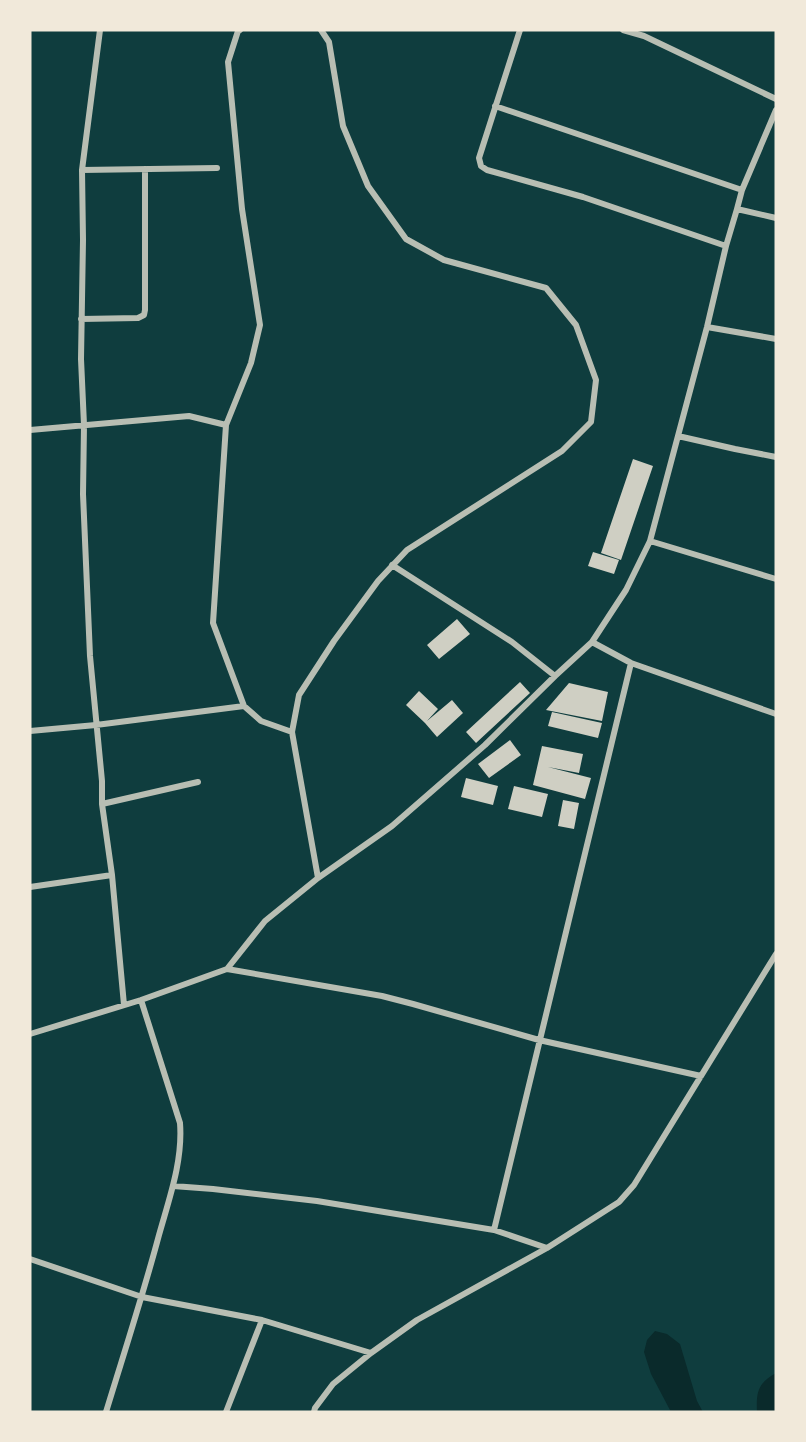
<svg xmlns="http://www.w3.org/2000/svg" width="806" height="1442" font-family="'Work Sans',sans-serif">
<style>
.water{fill:#0a2a2b}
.building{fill:#cfcfc3}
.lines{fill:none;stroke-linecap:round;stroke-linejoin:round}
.minor{stroke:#b8beb3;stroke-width:6}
</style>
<rect width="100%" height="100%" fill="#0f3d3e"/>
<path class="water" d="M 655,1331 L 667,1334 L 680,1344 L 697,1401 L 703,1412 L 671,1412 L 651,1374 L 644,1352 L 647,1340 Z
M 776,1373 L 776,1412 L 757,1412 C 756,1392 758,1383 776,1373 Z"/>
<path class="building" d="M 633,459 L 653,466 L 621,560 L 601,553 Z
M 593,552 L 619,560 L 614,574 L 588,566 Z
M 457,619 L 470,634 L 439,659 L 427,645 Z
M 520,682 L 530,693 L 476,743 L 466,732 Z
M 569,683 L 608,692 L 602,721 L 546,710 Z
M 419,691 L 438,709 L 427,721 L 452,700 L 463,713 L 437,737 L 425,723 L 406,705 Z
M 552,712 L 602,723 L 598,738 L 548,726 Z
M 510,740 L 521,755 L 489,778 L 478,764 Z
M 542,746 L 583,754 L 579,773 L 548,767 L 591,778 L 585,799 L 533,785 Z
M 466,778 L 498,786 L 493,805 L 461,797 Z
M 514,786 L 548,794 L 542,817 L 508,809 Z
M 563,800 L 579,803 L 574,829 L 558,826 Z"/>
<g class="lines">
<path class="minor" d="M 100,30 L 82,170 L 83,240 L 81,359 L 84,425 L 83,494 L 90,656 L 102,781 L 102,804 L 112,875 L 124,1005
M 240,30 L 238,31 L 228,62 L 242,209 L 260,325 L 251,363 L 226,425 L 213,623 L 244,706 L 261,721 L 292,732
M 520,30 L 479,158 L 481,166 L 487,170 L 583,197 L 726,246
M 623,30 L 644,36 L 776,99
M 495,106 L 742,190
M 82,170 L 217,168
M 737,209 L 776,218
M 81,319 L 138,318 L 144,315 L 145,310 L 145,169
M 707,327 L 776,339
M 30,430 L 189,416 L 226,425
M 678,436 L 735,449 L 776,457
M 650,541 L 776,579
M 392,565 L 512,642 L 555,676
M 592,642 L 631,663 L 776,714
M 30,731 L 96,725 L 244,706
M 102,804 L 198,782
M 318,878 L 292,732 L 299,695 L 334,641 L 378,581 L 407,550 L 562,451 L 591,422 L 596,380 L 576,325 L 546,288 L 444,260 L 406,239 L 368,186 L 343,126 L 329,42 L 321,30
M 30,887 L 112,875
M 227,969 L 382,996 L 413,1004 L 539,1040 L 701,1076
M 30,1034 L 141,1000 L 227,969 L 265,921 L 318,878 L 392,826 L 485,745 L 555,676 L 592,642 L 626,590 L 650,541 L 707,327 L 726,246 L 737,209 L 742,190 L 776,110
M 173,1186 L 213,1189 L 317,1201 L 494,1230 L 547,1248
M 494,1230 L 631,663
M 30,1259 L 142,1297 L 262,1320 L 371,1353
M 106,1412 C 124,1353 143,1295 159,1235 C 169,1199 183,1161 180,1123 L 141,1000
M 226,1412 L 262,1320
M 314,1412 L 315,1408 L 333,1384 L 371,1353 L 417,1320 L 547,1248 L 619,1202 L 634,1185 L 776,954"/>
</g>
<rect width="806" height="1442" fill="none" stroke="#f1e9da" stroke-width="63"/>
</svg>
